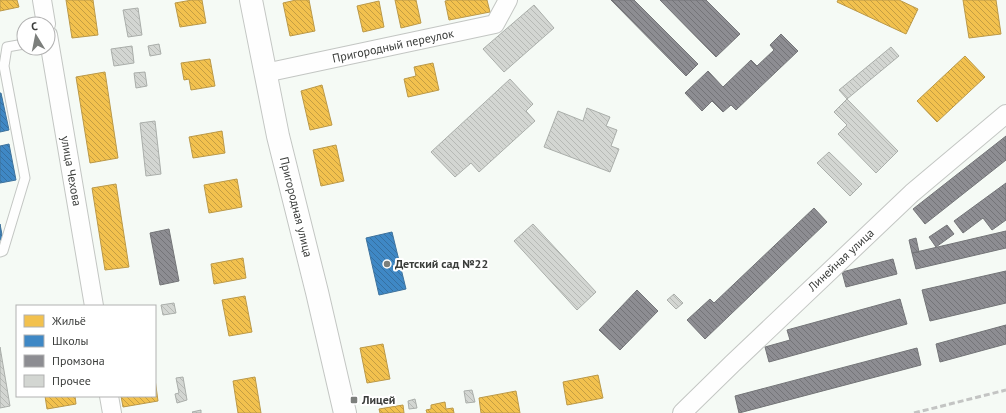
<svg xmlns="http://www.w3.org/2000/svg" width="1006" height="413" font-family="'PT Sans',sans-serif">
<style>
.homes{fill:url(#homes-back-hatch);stroke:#bb9948}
.schools{fill:url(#schools-back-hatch);stroke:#3e729c}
.industry{fill:url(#industry-back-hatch);stroke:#747578}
.building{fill:url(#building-back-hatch);stroke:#aaaeaa}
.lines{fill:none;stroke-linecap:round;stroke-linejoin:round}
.lane-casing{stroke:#c3c6c3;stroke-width:11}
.street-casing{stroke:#c3c6c3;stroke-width:20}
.secondary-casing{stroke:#c3c6c3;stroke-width:24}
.lane{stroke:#fefefe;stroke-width:9}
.street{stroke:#fefefe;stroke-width:18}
.secondary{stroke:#fefefe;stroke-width:22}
.rail{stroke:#c3c4c3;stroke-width:3;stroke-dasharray:6 3;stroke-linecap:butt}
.poi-dot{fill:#7c7f7c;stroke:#fff;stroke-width:1.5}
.labels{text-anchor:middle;stroke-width:4;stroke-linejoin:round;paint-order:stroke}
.street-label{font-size:12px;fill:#3b3d3b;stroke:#fff}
.poi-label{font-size:12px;font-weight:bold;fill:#3b3d3b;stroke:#fff;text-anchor:start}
</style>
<defs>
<pattern id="homes-back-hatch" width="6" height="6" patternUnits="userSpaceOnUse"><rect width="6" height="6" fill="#f2c14e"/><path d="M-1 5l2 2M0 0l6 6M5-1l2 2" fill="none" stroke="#c59e42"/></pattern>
<pattern id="schools-back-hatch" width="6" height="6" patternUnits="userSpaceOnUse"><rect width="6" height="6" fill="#3f88c5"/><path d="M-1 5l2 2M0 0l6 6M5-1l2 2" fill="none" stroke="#3670a1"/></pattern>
<pattern id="industry-back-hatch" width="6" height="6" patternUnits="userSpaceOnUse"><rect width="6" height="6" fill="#8d8d92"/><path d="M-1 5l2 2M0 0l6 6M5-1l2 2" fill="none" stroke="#747478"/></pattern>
<pattern id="building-back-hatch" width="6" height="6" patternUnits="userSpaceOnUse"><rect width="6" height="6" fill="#d3d6d2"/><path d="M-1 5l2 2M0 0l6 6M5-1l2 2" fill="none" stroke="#b6b9b5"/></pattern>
</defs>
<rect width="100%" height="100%" fill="#f5faf5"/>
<path class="homes" d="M 0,0 L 17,0 L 19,7 L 0,11 Z
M 66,0 L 93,0 L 98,35 L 72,38 Z
M 192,0 L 202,0 L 206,23 L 180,27 L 175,3 Z
M 296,0 L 309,0 L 315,31 L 290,36 L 283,3 Z
M 395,0 L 416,0 L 421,23 L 401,28 Z
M 450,0 L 487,0 L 490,12 L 449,20 L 445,1 Z
M 838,0 L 899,0 L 918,9 L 906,34 L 837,2 Z
M 963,0 L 996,0 L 1001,34 L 969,38 Z
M 379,1 L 384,27 L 363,32 L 357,6 Z
M 965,56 L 985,77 L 937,122 L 917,101 Z
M 210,59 L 215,86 L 191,90 L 189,79 L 184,80 L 181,63 Z
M 433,63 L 439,90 L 408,97 L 404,79 L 416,76 L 414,67 Z
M 105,72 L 118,158 L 90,163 L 76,77 Z
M 322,85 L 332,125 L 310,130 L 301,91 Z
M 222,131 L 225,153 L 193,158 L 189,137 Z
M 336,145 L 344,181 L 321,186 L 313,150 Z
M 237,179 L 242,207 L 209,213 L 204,185 Z
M 116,184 L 129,267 L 105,270 L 92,188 Z
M 243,258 L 246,278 L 214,284 L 211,264 Z
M 245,296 L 252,332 L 229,336 L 222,300 Z
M 383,344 L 390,379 L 367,383 L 360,348 Z
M 598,375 L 603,398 L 567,405 L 563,382 Z
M 255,377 L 261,413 L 238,413 L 233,381 Z
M 155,379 L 158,401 L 123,407 L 121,396 L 155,396 Z
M 516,391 L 520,413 L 481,413 L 479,398 Z
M 45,396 L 75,396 L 76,404 L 47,409 Z
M 445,402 L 446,409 L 453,408 L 454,413 L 427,413 L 426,410 L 431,409 L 431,405 Z
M 403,405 L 404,413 L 380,413 L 379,409 Z"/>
<path class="schools" d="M 0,93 L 1,93 L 9,130 L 0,132 Z
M 9,144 L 16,180 L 0,183 L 0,146 Z
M 0,224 L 3,240 L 0,240 Z
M 392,232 L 406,289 L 379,295 L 366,238 Z"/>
<path class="industry" d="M 611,0 L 634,0 L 698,64 L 686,76 Z
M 660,0 L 706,0 L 740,34 L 716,57 Z
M 781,34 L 798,51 L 736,110 L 731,105 L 723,112 L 712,101 L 702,111 L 685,93 L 708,71 L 723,87 L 751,60 L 757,66 L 774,50 L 770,45 Z
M 1006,136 L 1006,160 L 925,224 L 913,209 Z
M 1006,183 L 1006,220 L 992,230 L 983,218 L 963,233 L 954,221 Z
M 814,208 L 827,222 L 705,339 L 687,320 L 710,299 L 714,303 Z
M 947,225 L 954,234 L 936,247 L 929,237 Z
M 169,229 L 179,281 L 160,285 L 150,233 Z
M 1006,231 L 1006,248 L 916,269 L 912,253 Z
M 916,238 L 919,252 L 912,253 L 909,240 Z
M 893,259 L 897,274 L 846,287 L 842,272 Z
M 1006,271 L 1006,303 L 930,321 L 922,290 Z
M 637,290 L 658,311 L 620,350 L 599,330 Z
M 900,299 L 907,324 L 769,362 L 765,347 L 790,340 L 787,330 Z
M 1006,325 L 1006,344 L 940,362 L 936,344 Z
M 917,348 L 921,365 L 739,413 L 735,396 Z"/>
<path class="building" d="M 534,5 L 554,28 L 504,72 L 483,49 Z
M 138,8 L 142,35 L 128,37 L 123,10 Z
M 159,44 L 161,54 L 150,56 L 148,46 Z
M 132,46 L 134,63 L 114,66 L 111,49 Z
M 891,47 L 899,56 L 847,99 L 839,90 Z
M 145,72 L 147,86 L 136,88 L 134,73 Z
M 510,79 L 533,104 L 526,111 L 535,121 L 479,172 L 471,163 L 455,177 L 431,152 Z
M 847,99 L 898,151 L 876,173 L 838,134 L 847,125 L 834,112 Z
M 587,108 L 610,117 L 606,126 L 617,130 L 611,146 L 619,149 L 610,172 L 544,147 L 558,111 L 583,121 Z
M 155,121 L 161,174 L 146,176 L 140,123 Z
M 829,152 L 862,184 L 850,196 L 817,163 Z
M 533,224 L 596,292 L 577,310 L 514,241 Z
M 674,294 L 683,303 L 676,309 L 667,300 Z
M 174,303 L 176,313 L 163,315 L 161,305 Z
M 0,347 L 10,406 L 0,408 Z
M 183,377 L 187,400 L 177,403 L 175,394 L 179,393 L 176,378 Z
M 472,390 L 475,402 L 466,403 L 464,391 Z
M 415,399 L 417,408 L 409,409 L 408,401 Z
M 201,410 L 201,413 L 193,413 L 192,412 Z"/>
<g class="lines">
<defs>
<path id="lane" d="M 0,252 L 3,251 L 25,178 L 4,66 L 7,47 L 24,44"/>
<path id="street" d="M 42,0 L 46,24
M 48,35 L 94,306
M 265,73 L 495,24 L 508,0
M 109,396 L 112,413
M 682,413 L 732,364 L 912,193 L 1006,114"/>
<path id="secondary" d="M 251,0 L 278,136 L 317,292 L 345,413"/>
</defs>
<use href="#lane" class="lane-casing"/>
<use href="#street" class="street-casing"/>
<use href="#secondary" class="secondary-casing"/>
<use href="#lane" class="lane"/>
<use href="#street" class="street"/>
<use href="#secondary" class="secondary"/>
<path class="rail" d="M 914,413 L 1006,390"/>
</g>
<g class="poi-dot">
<circle cx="387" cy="264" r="4"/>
<rect x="350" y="396" width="8" height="8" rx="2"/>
</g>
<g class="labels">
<g class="street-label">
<text transform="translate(393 46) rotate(-12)" y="4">Пригородный переулок</text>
<text transform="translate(71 171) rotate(80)" y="4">улица Чехова</text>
<text transform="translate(296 207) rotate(76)" y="4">Пригородная улица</text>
<text transform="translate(841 260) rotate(-43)" y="4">Линейная улица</text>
</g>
<g class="poi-label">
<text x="395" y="268">Детский сад №22</text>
<text x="362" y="404">Лицей</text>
</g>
</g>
<rect x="16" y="305" width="140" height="92" fill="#ffffff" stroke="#b1b1b1"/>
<rect x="24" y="315" width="20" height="12" fill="#f2c14e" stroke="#b1b1b1"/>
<text x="52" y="325" font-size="12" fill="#3b3d3b">Жильё</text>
<rect x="24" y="335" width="20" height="12" fill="#3f88c5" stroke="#b1b1b1"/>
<text x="52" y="345" font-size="12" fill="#3b3d3b">Школы</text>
<rect x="24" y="355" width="20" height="12" fill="#8d8d92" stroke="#b1b1b1"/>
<text x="52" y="365" font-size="12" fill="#3b3d3b">Промзона</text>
<rect x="24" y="375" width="20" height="12" fill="#d3d6d2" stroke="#b1b1b1"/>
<text x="52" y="385" font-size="12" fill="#3b3d3b">Прочее</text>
<g transform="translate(36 36) rotate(350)"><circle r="19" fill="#ffffff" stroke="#b1b1b1"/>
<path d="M0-3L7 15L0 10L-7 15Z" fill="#7c7f7c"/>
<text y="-6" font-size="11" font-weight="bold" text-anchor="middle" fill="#3b3d3b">С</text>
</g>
</svg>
